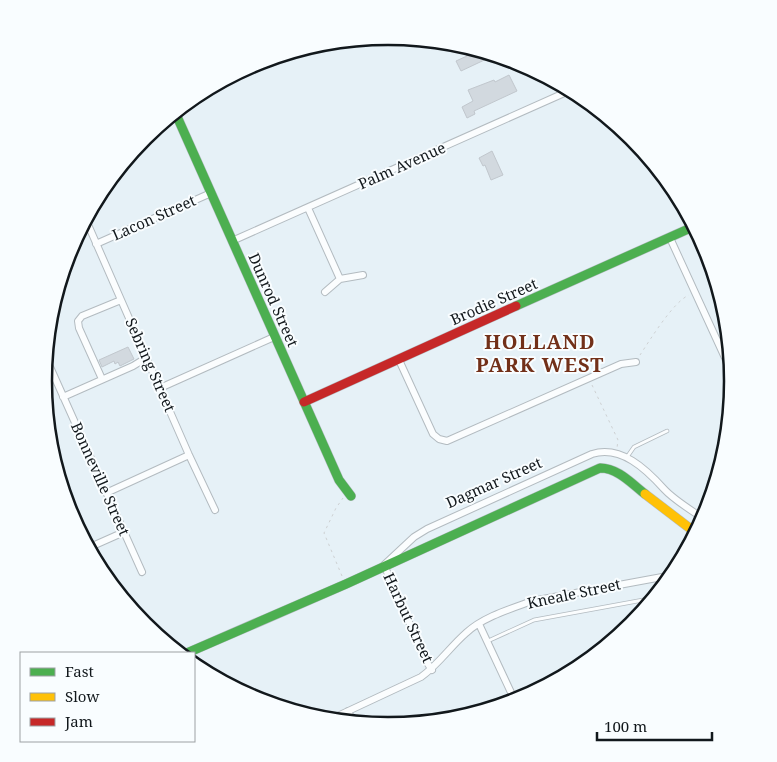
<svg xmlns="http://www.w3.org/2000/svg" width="777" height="762" font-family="'Noto Serif',serif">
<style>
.building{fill:#d2d9df;stroke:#c1c7cd}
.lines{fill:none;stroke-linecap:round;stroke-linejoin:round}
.lane-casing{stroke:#b3bbc0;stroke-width:4.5}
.street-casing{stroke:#b3bbc0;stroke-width:8}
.fast-casing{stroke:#b3bbc0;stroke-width:10}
.slow-casing{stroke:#b3bbc0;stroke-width:10}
.jam-casing{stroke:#b3bbc0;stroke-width:10}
.path{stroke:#ced1d3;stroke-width:1;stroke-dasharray:2.5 4;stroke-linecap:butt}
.lane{stroke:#fbfdfe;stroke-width:3}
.street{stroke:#fbfdfe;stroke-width:6}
.fast{stroke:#4caf50;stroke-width:9}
.slow{stroke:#ffc107;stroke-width:9}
.jam{stroke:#c62828;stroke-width:9}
.labels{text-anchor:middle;stroke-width:4;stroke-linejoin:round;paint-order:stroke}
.street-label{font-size:15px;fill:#12181c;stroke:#f9fdff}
.district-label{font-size:20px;font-weight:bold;letter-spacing:1px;fill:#723019;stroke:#f9fdff}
.rim{fill:none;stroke:#12181c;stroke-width:2.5}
</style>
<rect width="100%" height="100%" fill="#e6f1f7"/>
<path class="building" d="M 462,45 L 479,50 L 495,55 L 461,71 L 456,61 L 467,56 Z
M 509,75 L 517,91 L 474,111 L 475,114 L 467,118 L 462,107 L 473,101 L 468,90 L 494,80 L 495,82 Z
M 492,151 L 503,175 L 491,180 L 485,165 L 483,166 L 479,158 Z
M 128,347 L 134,359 L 120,366 L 118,362 L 115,364 L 114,361 L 102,367 L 99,360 Z"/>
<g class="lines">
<defs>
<path id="lane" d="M 627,457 L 634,447 L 667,431
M 488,641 L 534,620 L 654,598"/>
<path id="street" d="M 308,208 L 340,279
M 86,220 L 189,455 L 215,510
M 670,238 L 732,373
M 232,241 L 571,90
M 96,244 L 211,193
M 325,292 L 340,279 L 363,275
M 46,358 L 142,572
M 399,360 L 433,434 L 439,439 L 447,441 L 621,364 L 636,362
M 102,379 L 79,328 L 78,321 L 82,316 L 121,300
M 160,388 L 274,337
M 63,397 L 133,366 L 146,358
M 106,493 L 189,455
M 88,548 L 124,532
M 479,624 L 515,701
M 432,670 L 426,661 L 384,565 L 414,537 L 427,529 L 592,454 C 621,445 646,469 664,489 C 674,500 691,510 704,519
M 348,711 L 353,722
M 329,720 L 421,677 C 438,665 450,647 466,633 C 483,617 510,609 532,601 L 673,575"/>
<path id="fast" d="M 175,112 L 339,480 L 351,496
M 516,306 L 695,226
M 187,653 L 346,584 L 600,468 C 618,468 632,484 645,494"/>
<path id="slow" d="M 645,494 L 696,533"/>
<path id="jam" d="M 304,402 L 516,306"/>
</defs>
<use href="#lane" class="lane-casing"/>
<use href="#street" class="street-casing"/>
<use href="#fast" class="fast-casing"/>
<use href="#slow" class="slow-casing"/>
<use href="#jam" class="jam-casing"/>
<path class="path" d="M 640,355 C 650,340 673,302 689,295
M 592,385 L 618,440 L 617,448
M 342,576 L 324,533 L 336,508 L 343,498"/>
<use href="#lane" class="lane"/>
<use href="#street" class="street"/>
<use href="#fast" class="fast"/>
<use href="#slow" class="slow"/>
<use href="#jam" class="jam"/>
</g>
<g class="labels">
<g class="street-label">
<text transform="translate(402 166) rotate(-24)" y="5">Palm Avenue</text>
<text transform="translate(154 218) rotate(-24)" y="5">Lacon Street</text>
<text transform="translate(273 300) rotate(66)" y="5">Dunrod Street</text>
<text transform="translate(494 302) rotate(-24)" y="5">Brodie Street</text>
<text transform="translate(150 365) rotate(66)" y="5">Sebring Street</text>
<text transform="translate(100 479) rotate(66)" y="5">Bonneville Street</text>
<text transform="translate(494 483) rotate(-24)" y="5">Dagmar Street</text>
<text transform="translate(574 594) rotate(-12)" y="5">Kneale Street</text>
<text transform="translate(408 618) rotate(65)" y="5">Harbut Street</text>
</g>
<g class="district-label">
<text x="540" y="349">HOLLAND<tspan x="540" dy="23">PARK WEST</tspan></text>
</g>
</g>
<path d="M0 0H777V762H0ZM52 381a336 336 0 1 1 672 0a336 336 0 1 1-672 0Z" fill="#f9fdff" fill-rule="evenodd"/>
<path class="rim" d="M52 381a336 336 0 1 1 672 0a336 336 0 1 1-672 0Z"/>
<rect x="20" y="652" width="175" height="90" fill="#f9fdff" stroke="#9da1a4"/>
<rect x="30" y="668" width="25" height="8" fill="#4caf50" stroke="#9da1a4"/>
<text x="65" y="677" font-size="15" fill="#12181c">Fast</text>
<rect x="30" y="693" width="25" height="8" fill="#ffc107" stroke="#9da1a4"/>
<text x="65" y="702" font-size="15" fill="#12181c">Slow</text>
<rect x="30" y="718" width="25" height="8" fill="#c62828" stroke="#9da1a4"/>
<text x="65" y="727" font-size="15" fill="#12181c">Jam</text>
<path d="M597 732v8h115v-8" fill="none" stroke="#12181c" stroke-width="2.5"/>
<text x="604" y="732" font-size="15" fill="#12181c" stroke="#f9fdff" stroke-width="4" paint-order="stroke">100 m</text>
</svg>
